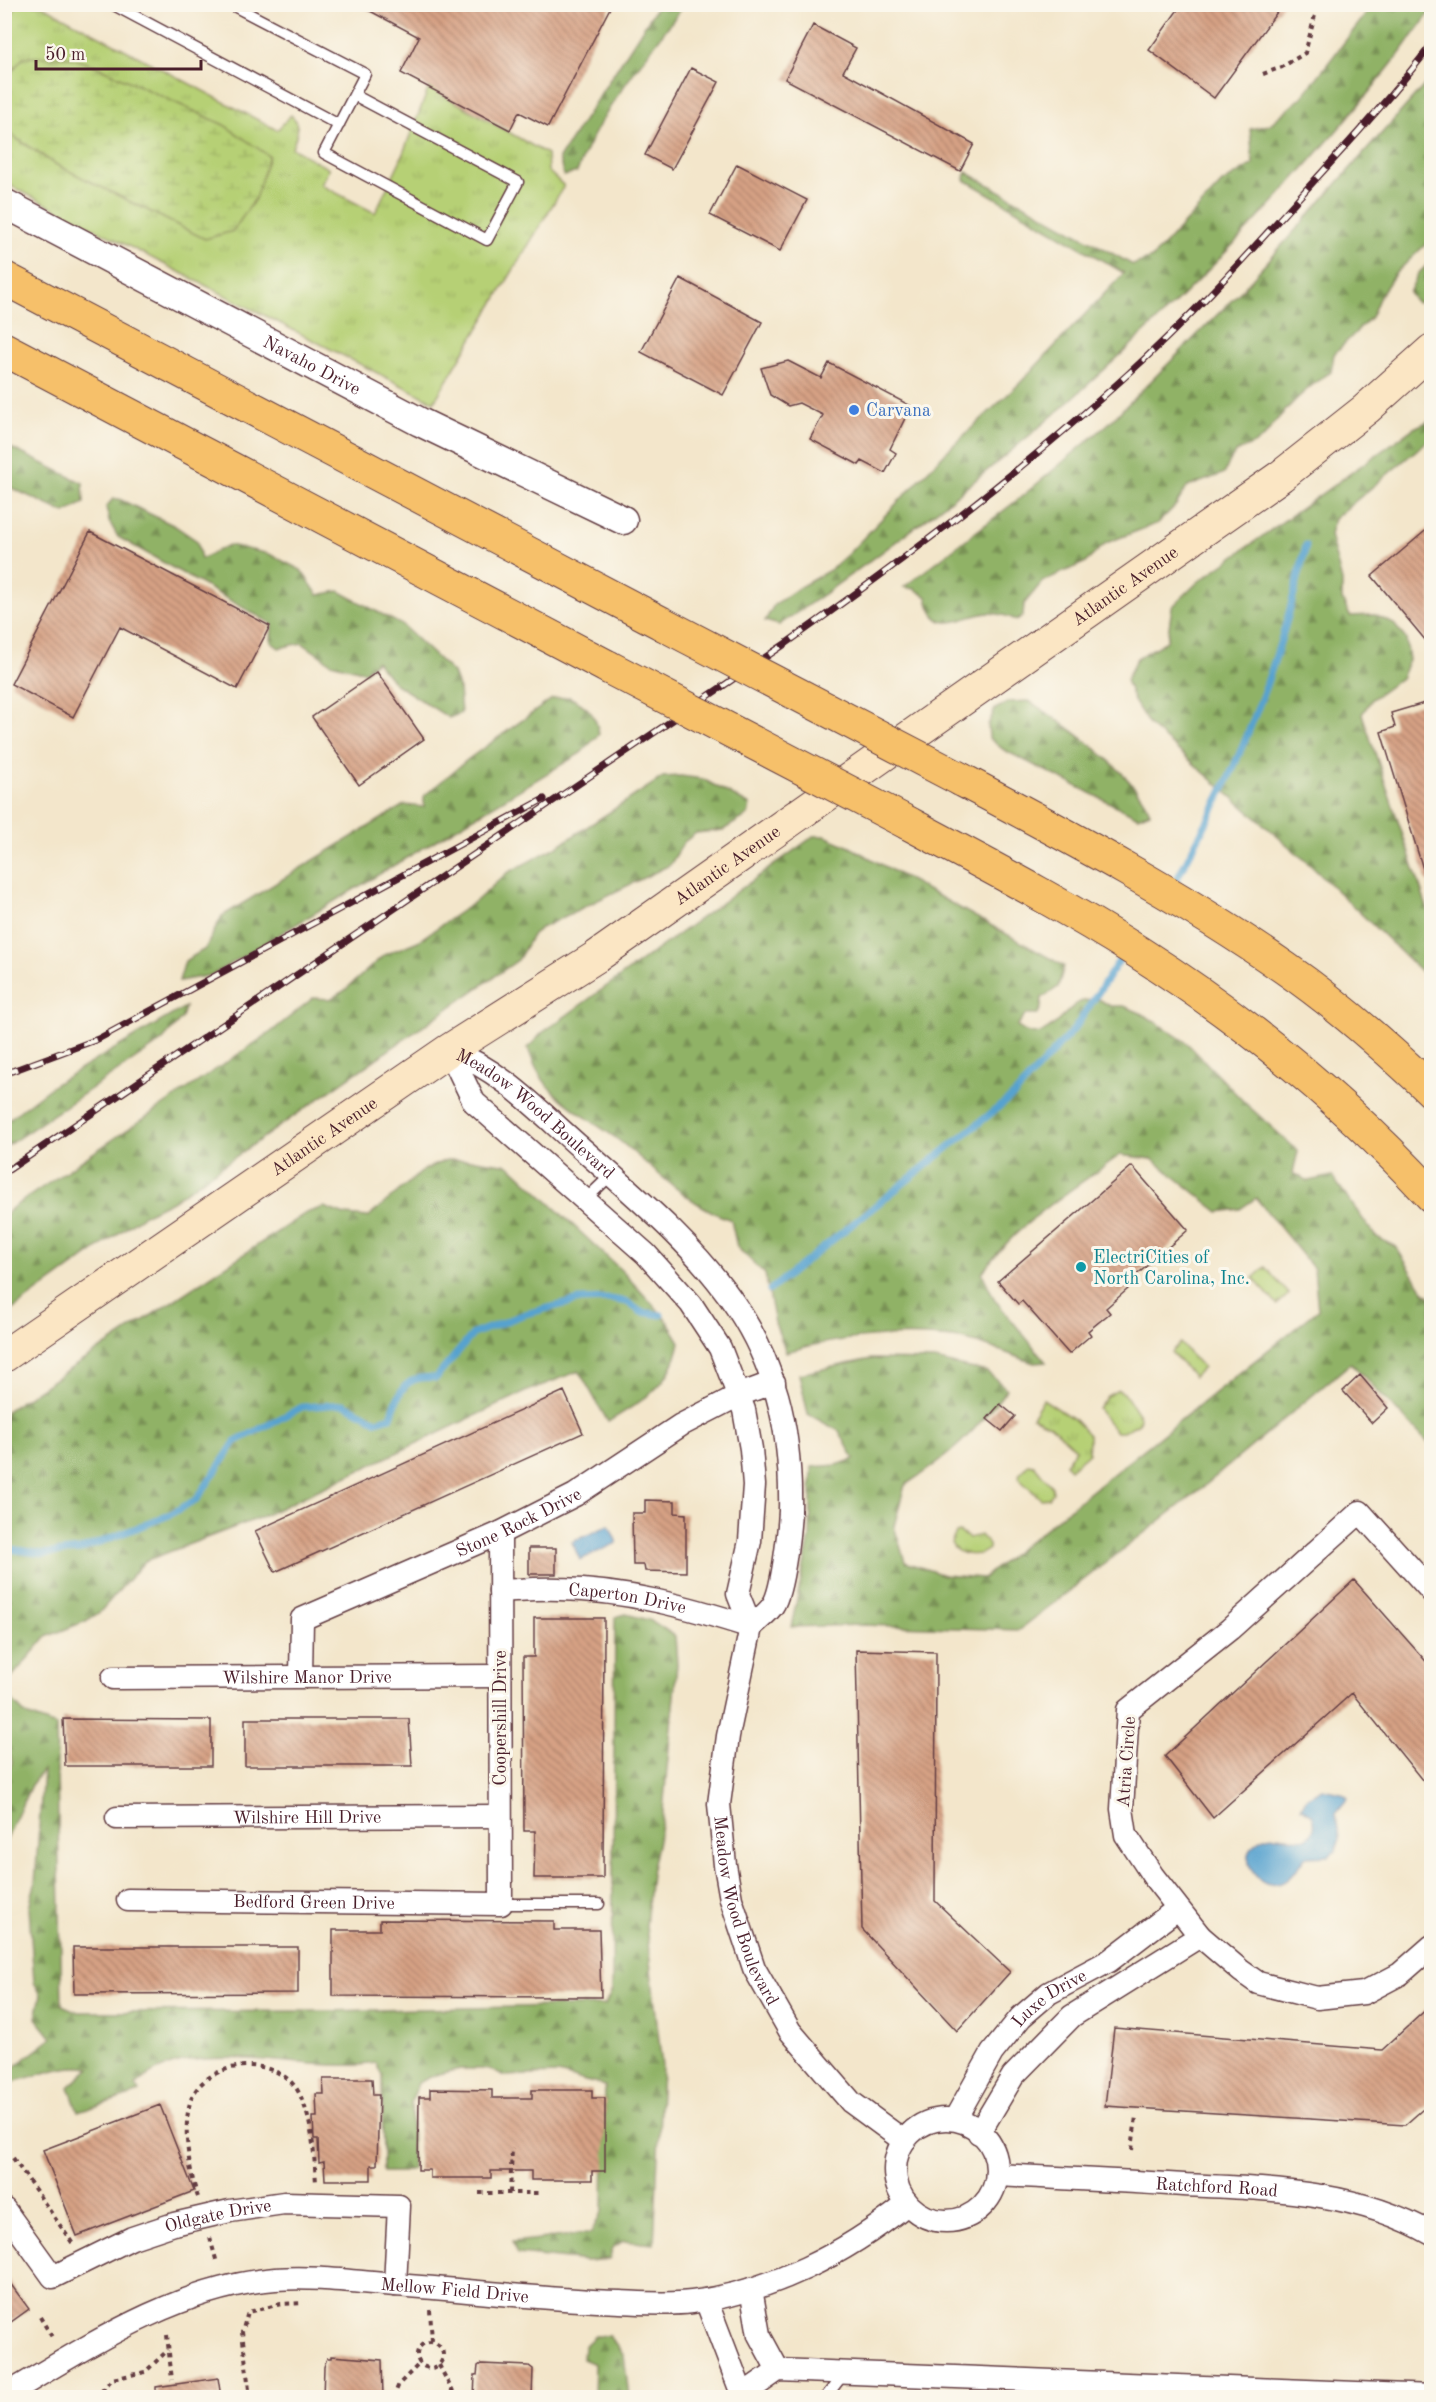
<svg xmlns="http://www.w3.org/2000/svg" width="1436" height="2402" font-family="'Old Standard TT',serif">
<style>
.grass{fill:url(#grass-tufts);stroke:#807850;stroke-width:1.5}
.forest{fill:url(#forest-firs);stroke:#6d6848;stroke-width:1.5}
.wetland{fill:url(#wetland-marsh);stroke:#807850;stroke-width:1.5}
.water{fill:#57a2cf;stroke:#50607d;stroke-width:1.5}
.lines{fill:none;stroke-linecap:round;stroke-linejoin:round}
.stream{stroke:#57a2cf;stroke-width:7}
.building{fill:url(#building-back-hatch)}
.service-casing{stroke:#633d43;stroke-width:13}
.minor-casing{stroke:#633d43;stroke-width:25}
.tertiary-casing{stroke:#633d43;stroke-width:31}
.secondary-casing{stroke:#633d43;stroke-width:34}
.motorway-casing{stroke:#633d43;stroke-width:35}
.path{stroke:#633d43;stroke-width:4;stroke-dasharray:4.5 4.5;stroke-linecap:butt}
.service{stroke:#fff;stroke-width:10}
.minor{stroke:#fff;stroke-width:22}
.tertiary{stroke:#fff;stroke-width:28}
.secondary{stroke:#fbe6c4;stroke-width:32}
.motorway{stroke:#f6c06b;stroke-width:33}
.rail-casing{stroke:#4a1f2b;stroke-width:7}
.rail{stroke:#fbf7ec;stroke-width:4.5;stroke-dasharray:14;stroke-linecap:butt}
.motorway-bridge-casing{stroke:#633d43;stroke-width:35;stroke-linecap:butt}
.motorway-bridge{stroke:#f6c06b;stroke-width:33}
.shop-dot{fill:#3f7fe0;stroke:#fbf7ec;stroke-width:2}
.culture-dot{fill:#0f9aa8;stroke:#fbf7ec;stroke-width:2}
.labels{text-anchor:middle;stroke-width:6;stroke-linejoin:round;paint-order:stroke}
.street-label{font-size:18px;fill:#4a1f2b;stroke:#fbf7ec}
.shop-label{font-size:18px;fill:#366cbe;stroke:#fbf7ec;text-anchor:start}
.culture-label{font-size:18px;fill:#0d838f;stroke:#fbf7ec;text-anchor:start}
</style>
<defs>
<pattern id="grass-tufts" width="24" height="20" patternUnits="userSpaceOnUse" patternTransform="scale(1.5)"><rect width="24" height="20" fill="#b6d075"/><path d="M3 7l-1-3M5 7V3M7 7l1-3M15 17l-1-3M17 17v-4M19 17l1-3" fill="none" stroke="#9eb265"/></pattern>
<pattern id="forest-firs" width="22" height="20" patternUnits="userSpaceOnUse" patternTransform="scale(1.5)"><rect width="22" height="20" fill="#90b266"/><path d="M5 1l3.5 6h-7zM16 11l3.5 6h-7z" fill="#789054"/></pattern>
<pattern id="wetland-marsh" width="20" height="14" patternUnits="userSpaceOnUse" patternTransform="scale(1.5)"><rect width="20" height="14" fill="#b6d075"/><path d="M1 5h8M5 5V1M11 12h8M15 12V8" fill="none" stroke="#9eb265"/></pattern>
<pattern id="building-back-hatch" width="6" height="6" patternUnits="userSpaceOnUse" patternTransform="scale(1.5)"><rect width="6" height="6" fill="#d6a184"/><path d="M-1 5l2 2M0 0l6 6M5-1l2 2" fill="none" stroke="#b0836c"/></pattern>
</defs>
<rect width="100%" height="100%" fill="#fbf7ec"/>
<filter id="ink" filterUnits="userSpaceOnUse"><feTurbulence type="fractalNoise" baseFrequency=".0167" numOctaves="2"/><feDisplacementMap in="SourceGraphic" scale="12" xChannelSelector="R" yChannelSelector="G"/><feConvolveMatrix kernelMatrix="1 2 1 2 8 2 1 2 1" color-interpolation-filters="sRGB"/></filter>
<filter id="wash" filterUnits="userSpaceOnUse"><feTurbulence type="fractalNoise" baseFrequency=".008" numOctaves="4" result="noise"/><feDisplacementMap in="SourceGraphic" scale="24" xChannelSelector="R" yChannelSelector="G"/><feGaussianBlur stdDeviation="1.35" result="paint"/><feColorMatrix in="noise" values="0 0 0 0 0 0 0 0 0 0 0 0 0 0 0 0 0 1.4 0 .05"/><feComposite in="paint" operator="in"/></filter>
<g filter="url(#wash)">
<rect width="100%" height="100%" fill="#f3e6cb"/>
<path class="grass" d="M 17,5 L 41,5 L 277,130 L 291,115 C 301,125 297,135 292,148 L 329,169 L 321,185 L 375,213 L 400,161 L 429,87 L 547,154 L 548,171 L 564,186 L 434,402 L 5,183 L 4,29 Z
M 1265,1267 L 1289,1294 L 1277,1305 L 1253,1278 Z
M 1180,1343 L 1203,1368 L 1194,1377 L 1171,1352 Z
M 1118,1390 L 1124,1393 L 1140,1417 L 1139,1423 L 1123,1432 L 1116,1432 L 1098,1409 L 1107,1396 Z
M 1043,1399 L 1075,1420 L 1089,1435 L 1089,1453 L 1070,1469 L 1065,1464 L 1076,1449 L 1050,1425 L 1032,1417 Z
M 1028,1464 L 1034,1465 L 1052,1487 L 1053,1493 L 1049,1498 L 1041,1499 L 1019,1479 L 1019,1475 Z
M 959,1532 L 969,1538 L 980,1535 L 989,1545 L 989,1549 C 978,1558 956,1556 951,1543 L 956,1533 Z"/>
<path class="forest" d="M 658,5 L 684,5 C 646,58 599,111 577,172 L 564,176 L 559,158 Z
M 1373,5 L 1431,5 L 1431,11 C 1385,77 1332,137 1278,197 C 1130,358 961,502 779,625 L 765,621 L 774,605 L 800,587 L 830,570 L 848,554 L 946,452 L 1019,384 L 1124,273 L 965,180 L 966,172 L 1133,265 L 1152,258 L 1222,183 L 1253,164 L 1250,129 L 1269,125 L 1302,97 Z
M 1431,78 L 1431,239 L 1395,274 L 1380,296 L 1371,317 L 1334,354 L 1331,372 C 1309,385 1292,402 1275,422 C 1271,426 1268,433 1264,437 C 1247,453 1235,441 1225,473 L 1187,487 L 1176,505 L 1158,523 L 1106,543 L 1086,562 L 1043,581 L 1024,604 L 1023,616 L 1016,620 C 1008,616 997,613 988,613 C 964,615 935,640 927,597 L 915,589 L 904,587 L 1020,498 L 1108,424 L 1242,290 Z
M 1431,261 L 1431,286 L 1425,301 L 1417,303 L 1409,293 L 1418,274 Z
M 1431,420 L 1431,438 L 1334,519 L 1330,535 L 1342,581 L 1342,599 L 1350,616 L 1375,615 L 1394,624 L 1406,639 L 1409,660 L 1401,678 L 1372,699 L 1362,714 L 1431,919 L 1431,981 L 1307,862 L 1149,725 L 1134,701 L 1126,680 L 1137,658 L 1167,641 L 1172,607 L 1198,582 L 1414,428 Z
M 5,445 L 83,483 L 84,503 L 65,513 L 5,485 Z
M 113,499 L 119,499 L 175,526 L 197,541 L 201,559 L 229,545 L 269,554 L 301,570 L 318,595 L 339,591 L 402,625 L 453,673 L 459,689 L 461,713 L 449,718 L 394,683 L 376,661 L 366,672 L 331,663 L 302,643 L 279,648 L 271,642 L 272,624 L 118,537 L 109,521 L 106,507 Z
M 569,697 C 588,706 596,714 599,734 L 581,753 L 212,975 L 179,981 L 185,961 L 205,949 L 222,916 L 404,805 L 424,807 L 424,796 L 467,760 L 552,699 Z
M 1029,701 C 1069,727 1130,769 1150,812 L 1138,817 L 1004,750 L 989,738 L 988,725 L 995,709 L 1009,702 Z
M 681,776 L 703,779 L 750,805 L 748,815 L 723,830 L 696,833 L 684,842 L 670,865 L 541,928 L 533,934 L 518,960 L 172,1201 L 144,1215 L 5,1315 L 5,1216 L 12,1208 L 271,1032 L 313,998 L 330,999 L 344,991 L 384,955 L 418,941 L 476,901 L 507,873 L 558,846 L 663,777 Z
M 814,836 L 825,836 L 850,847 L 1064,966 L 1058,987 L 1042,998 L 1041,1008 L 1037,1015 L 1025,1015 L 1017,1026 C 1045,1051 1063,1009 1080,1002 C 1086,1000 1093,1000 1099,999 L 1110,1006 L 1124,1006 L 1143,1014 L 1186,1042 L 1245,1103 L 1298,1151 L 1293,1173 L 1308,1181 L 1332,1176 L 1375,1236 L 1396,1247 L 1424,1292 L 1431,1297 L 1431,1446 L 1351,1363 L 1202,1488 L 1019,1630 L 862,1625 L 791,1627 L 810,1538 L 812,1467 L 837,1465 L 854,1459 L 839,1431 L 808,1414 L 799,1374 L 871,1359 L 935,1360 L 987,1372 L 1007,1389 C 975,1432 951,1456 905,1485 L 894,1526 L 905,1562 L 944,1575 L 983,1578 L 1318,1310 L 1314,1269 L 1256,1198 L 1240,1209 L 1219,1212 L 1152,1159 L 1120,1155 C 1072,1190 1015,1224 982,1273 L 995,1300 L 1046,1362 L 1034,1363 C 1010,1355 984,1343 960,1339 C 906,1331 838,1337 786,1352 L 775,1323 L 765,1274 L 737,1247 L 731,1220 C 685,1203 654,1168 616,1138 C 595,1123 563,1104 547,1085 C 537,1073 533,1062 528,1048 L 542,1033 Z
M 185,1007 L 182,1018 L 162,1041 L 5,1147 L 5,1122 L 55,1084 Z
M 446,1160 L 476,1160 L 509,1165 L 623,1272 L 666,1319 L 680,1342 C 671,1387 644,1399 608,1422 L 579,1371 L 525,1392 L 259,1518 L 145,1561 L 100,1612 L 86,1621 L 46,1637 L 5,1685 L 5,1412 L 306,1213 L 324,1207 L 345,1215 L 368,1217 L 424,1170 Z
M 626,1614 L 652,1621 L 675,1636 L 677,1664 L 662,1821 L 651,1873 L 646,1926 L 662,2067 L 654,2244 L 623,2241 L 612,2248 L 610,2259 L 587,2261 L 518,2254 L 512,2242 L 591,2233 L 603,2209 L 605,2086 L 558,2074 L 503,2076 L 489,2069 L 460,2069 L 435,2075 L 418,2083 L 411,2103 L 412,2169 L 403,2172 L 383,2172 L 382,2075 L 376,2063 C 309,2075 189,2033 136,2085 L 140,2092 L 78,2112 L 69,2087 L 90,2068 C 59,2063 34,2079 5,2083 L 5,2074 L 52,2038 L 36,2018 L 41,1995 L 34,1982 L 29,1907 L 35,1884 L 43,1770 L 31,1785 L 5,1843 L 5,1781 L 12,1762 L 5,1739 L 5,1693 L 26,1715 L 56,1726 L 62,2005 L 78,2012 L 327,2011 L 605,2005 L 612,1990 L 615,1617 Z
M 595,2336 L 609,2336 L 624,2356 L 629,2397 L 594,2397 L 595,2364 L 583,2359 L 584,2346 Z"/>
<path class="wetland" d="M 24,57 L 68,57 L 96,66 L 224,125 L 269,156 L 255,199 L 233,231 L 205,239 L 55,164 L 5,131 L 5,79 Z"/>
<path class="water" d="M 609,1525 L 617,1543 L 580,1560 L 572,1542 Z
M 1322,1789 L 1341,1793 L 1348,1798 L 1336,1813 L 1339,1840 L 1337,1850 L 1329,1856 L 1305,1857 C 1300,1863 1296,1871 1291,1876 C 1265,1904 1227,1854 1264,1838 C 1275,1833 1293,1839 1306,1839 C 1315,1831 1316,1826 1313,1815 L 1301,1808 L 1307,1797 Z"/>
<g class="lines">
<path class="stream" d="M 1174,885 C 1192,849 1213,813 1230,775 C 1264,701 1288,625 1306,545
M 770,1290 L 1014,1095 L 1075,1028 L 1124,953
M 4,1548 L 43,1554 L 80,1550 L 167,1516 L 197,1499 L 235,1442 L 302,1407 L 344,1404 L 377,1421 L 391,1417 C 400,1390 405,1374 436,1378 L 473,1334 L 525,1314 L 580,1300 L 610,1299 L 627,1302 L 641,1312 L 661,1315"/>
</g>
<g id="blocks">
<path class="building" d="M 357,4 L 612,4 L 548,127 L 519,112 L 510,130 L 401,73 L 419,37 Z
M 1182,4 L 1283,4 L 1214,98 L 1149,50 Z
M 813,25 L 856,48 L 843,72 L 974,144 L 960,171 L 785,79 Z
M 691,68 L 719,82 L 672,169 L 645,155 Z
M 737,164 L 807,200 L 780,251 L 710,215 Z
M 680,278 L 762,322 L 723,395 L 641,352 Z
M 788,361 L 821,378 L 829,363 L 911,406 L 890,449 L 896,453 L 885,473 L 862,461 L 859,465 L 810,439 L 823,415 L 799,403 L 788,406 L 770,395 L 761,368 Z
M 1431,526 L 1431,647 L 1372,576 Z
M 90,532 L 270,626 L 237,689 L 120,627 L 73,717 L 11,684 Z
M 377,672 L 424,739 L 359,785 L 312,717 Z
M 1431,701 L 1431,882 L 1427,882 L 1381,732 L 1395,727 L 1391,713 Z
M 1132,1166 L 1188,1230 L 1125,1285 L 1128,1289 L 1106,1308 L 1110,1313 L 1088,1331 L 1091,1335 L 1069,1354 L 1022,1301 L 1018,1304 L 998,1281 Z
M 1360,1375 L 1388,1408 L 1372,1423 L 1343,1391 Z
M 564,1391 L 583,1433 L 275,1572 L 255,1531 Z
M 1000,1404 L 1015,1416 L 1002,1431 L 987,1419 Z
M 645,1500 L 675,1501 L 675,1513 L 686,1514 L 686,1572 L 645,1571 L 644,1565 L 633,1565 L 632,1513 L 645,1513 Z
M 529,1548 L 556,1548 L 556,1574 L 529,1574 Z
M 1354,1580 L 1431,1667 L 1431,1791 L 1352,1693 L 1213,1818 L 1165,1756 Z
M 534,1618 L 604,1618 L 603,1878 L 534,1878 L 535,1831 L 524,1831 L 523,1657 L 534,1657 Z
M 856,1650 L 936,1652 L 935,1901 L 1010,1972 L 957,2031 L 862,1929 Z
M 63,1719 L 211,1720 L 211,1766 L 65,1766 Z
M 245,1719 L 409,1719 L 412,1766 L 245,1766 Z
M 380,1920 L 554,1921 L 554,1930 L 599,1930 L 601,1997 L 333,1996 L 333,1930 L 380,1930 Z
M 73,1947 L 298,1947 L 298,1993 L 74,1994 Z
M 1431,2005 L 1431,2102 L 1405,2125 L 1105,2106 L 1114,2028 L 1382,2050 Z
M 323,2079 L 372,2079 L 373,2095 L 379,2095 L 377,2165 L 371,2165 L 371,2180 L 325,2180 L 324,2162 L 319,2163 L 318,2139 L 314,2139 L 313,2117 L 317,2117 L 316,2094 L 324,2094 Z
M 430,2089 L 492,2090 L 492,2098 L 532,2098 L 532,2090 L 592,2090 L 592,2098 L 605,2098 L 605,2171 L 592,2171 L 592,2180 L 531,2180 L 531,2171 L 491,2171 L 491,2178 L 430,2178 L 430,2170 L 418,2170 L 419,2097 L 430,2097 Z
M 160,2105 L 194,2191 L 77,2236 L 43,2150 Z
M 4,2275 L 29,2309 L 4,2327 Z
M 331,2356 L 382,2360 L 383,2397 L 323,2397 L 324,2367 L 327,2358 L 331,2358 Z
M 481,2364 L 529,2366 L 533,2369 L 532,2397 L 474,2397 L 475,2375 L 477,2375 L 478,2366 Z
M 218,2378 L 221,2397 L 156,2397 L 156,2387 Z"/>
</g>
</g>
<g filter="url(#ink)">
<use href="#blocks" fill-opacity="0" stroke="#633d43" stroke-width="1.5"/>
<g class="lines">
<defs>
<path id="service" d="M 112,4 L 339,125
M 230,4 L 365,74 L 324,153 L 487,240 L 518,182 L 354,95
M 4,5 L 5,4
M 586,1199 L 611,1175
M 501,1904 L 599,1904
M 825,2398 L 845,2372"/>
<g id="minor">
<path id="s1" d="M 449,1050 L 474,1102 L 646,1254 L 691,1304 L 720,1348 L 744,1410 L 751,1449 L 754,1485 L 750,1541 L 738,1594 L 751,1627 L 728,1736 L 719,1804 L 725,1865 L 731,1899 L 754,1968 L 790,2031 L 851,2102 L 904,2141"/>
<path id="s2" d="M 449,1050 C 501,1070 539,1111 580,1147 C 705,1257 794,1330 790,1511 C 789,1530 783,1590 773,1605 C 768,1613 758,1620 751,1627"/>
<path id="s3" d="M 500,1591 C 520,1590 540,1588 560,1589 C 625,1590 689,1607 751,1627"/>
<path d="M 1432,1592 L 1360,1512 L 1230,1629 L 1128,1710 L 1122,1809 L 1126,1835 L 1153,1876 L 1200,1936 L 1241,1971 L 1258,1983 L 1317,1998 L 1364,1993 L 1400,1974 L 1432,1946"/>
<path id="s4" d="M 301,1676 L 302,1619 L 500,1533 L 575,1495 L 681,1425 L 739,1395 L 774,1382"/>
<path id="s5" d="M 113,1678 L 500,1676"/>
<path id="s6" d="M 117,1818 L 499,1816"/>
<path id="s7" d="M 128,1900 L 501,1904 L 500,1533"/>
<path id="s8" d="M 955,2119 L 992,2053 L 1021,2017 L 1049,1993 L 1109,1961 L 1177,1909"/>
<circle cx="946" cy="2170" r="51"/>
<path d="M 979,2133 L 1013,2076 L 1072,2016 L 1200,1936"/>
<path id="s9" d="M 997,2175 C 1059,2178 1121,2181 1184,2185 C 1268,2189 1356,2190 1432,2234"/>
<path id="s10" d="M 4,2209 L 53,2277 L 132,2238 L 174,2224 L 230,2211 L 284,2203 L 399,2206 L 395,2285"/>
<path d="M 751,2289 L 759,2335 L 778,2370"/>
<path d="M 706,2300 L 742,2394"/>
<path id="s11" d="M 4,2396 C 87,2347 177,2287 275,2279 C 314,2276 356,2282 395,2285 C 470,2290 545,2300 620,2302 C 643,2303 668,2305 692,2302 C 771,2292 845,2254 907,2204"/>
<path d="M 738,2398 L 778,2370 L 1432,2396"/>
</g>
<g id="tertiary">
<path id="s12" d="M 4,203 L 420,422 L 623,520"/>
</g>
<g id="secondary">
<path id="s13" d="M 4,1356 L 449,1050 L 596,957 L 1281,476 L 1366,409 L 1432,350"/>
</g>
<path id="motorway" d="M 4,278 L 663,624
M 4,349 L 608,667
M 962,780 C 1072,838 1183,897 1285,968 C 1337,1004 1386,1047 1432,1091
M 908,823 C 985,864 1064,905 1138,952 C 1245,1020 1346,1103 1432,1196"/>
</defs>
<use href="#service" class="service-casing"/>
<use href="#minor" class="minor-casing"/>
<use href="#tertiary" class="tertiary-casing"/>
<use href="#secondary" class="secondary-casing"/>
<use href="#motorway" class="motorway-casing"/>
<path class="path" d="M 1263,74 L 1282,67 L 1305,53 L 1318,4
M 1132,2150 L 1136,2116
M 13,2158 L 73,2244
M 479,2193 L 541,2193
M 510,2193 L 512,2148
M 198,2197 C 189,2173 180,2117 194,2093 C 215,2058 280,2056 299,2093 C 313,2121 314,2153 316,2183
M 210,2238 L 217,2263
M 430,2310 L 432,2341
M 40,2317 L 52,2337
M 167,2335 L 172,2380
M417 2355a13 13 0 1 1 26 0a13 13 0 1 1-26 0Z
M 439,2365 L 456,2398
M 59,2396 L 60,2398
M 96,2398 L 112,2379 L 145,2372 L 168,2350
M 250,2398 L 242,2332 L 248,2312 L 281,2304 L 303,2303
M 393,2398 L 399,2384 L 420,2363"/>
<use href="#service" class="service"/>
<use href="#minor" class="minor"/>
<use href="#tertiary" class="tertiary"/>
<use href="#secondary" class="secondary"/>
<use href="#motorway" class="motorway"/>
<defs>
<path id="rail" d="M 4,1074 L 98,1039 L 544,799
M 4,1173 L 788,642 C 905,559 1021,472 1127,375 C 1187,321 1241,262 1295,202 C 1342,150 1389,100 1432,44"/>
</defs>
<use href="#rail" class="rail-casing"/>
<use href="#rail" class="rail"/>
<defs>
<path id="motorway-bridge" d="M 663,624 L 962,780
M 608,667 L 908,823"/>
</defs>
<use href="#motorway-bridge" class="motorway-bridge-casing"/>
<use href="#motorway-bridge" class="motorway-bridge"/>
</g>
</g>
<circle class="shop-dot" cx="854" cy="410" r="6"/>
<circle class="culture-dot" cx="1081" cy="1267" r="6"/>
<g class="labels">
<g class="street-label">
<text dy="6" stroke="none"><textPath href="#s12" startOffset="348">Navaho Drive</textPath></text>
<text dy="6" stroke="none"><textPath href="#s13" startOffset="1360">Atlantic Avenue</textPath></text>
<text dy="6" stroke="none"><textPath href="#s13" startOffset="874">Atlantic Avenue</textPath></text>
<text dy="6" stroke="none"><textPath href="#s2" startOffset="108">Meadow Wood Boulevard</textPath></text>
<text dy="6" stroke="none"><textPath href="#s13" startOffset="388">Atlantic Avenue</textPath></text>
<text dy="6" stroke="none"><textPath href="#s4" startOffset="294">Stone Rock Drive</textPath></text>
<text dy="6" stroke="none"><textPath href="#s3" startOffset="128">Caperton Drive</textPath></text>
<text dy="6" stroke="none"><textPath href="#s5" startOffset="194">Wilshire Manor Drive</textPath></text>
<text transform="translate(500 1718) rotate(-90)" y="6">Coopershill Drive</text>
<text transform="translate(1126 1762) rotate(-86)" y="6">Atria Circle</text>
<text dy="6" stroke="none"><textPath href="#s6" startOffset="190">Wilshire Hill Drive</textPath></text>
<text dy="6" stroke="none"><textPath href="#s7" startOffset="186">Bedford Green Drive</textPath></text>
<text dy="6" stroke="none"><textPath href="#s1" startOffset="986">Meadow Wood Boulevard</textPath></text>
<text dy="6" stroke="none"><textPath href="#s8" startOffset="156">Luxe Drive</textPath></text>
<text dy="6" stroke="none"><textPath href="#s9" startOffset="220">Ratchford Road</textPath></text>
<text dy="6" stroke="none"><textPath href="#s10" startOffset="261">Oldgate Drive</textPath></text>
<text dy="6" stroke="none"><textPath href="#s11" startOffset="478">Mellow Field Drive</textPath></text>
</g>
<g class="shop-label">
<text x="866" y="416">Carvana</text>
</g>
<g class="culture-label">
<text x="1093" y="1263">ElectriCities of<tspan x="1093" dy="21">North Carolina, Inc.</tspan></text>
</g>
</g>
<rect width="1436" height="2402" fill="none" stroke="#fbf7ec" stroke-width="24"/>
<path d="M36 60v9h165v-9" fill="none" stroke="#4a1f2b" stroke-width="3"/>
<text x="45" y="60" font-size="18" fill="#4a1f2b" stroke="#fbf7ec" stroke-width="4.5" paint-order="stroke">50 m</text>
</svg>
